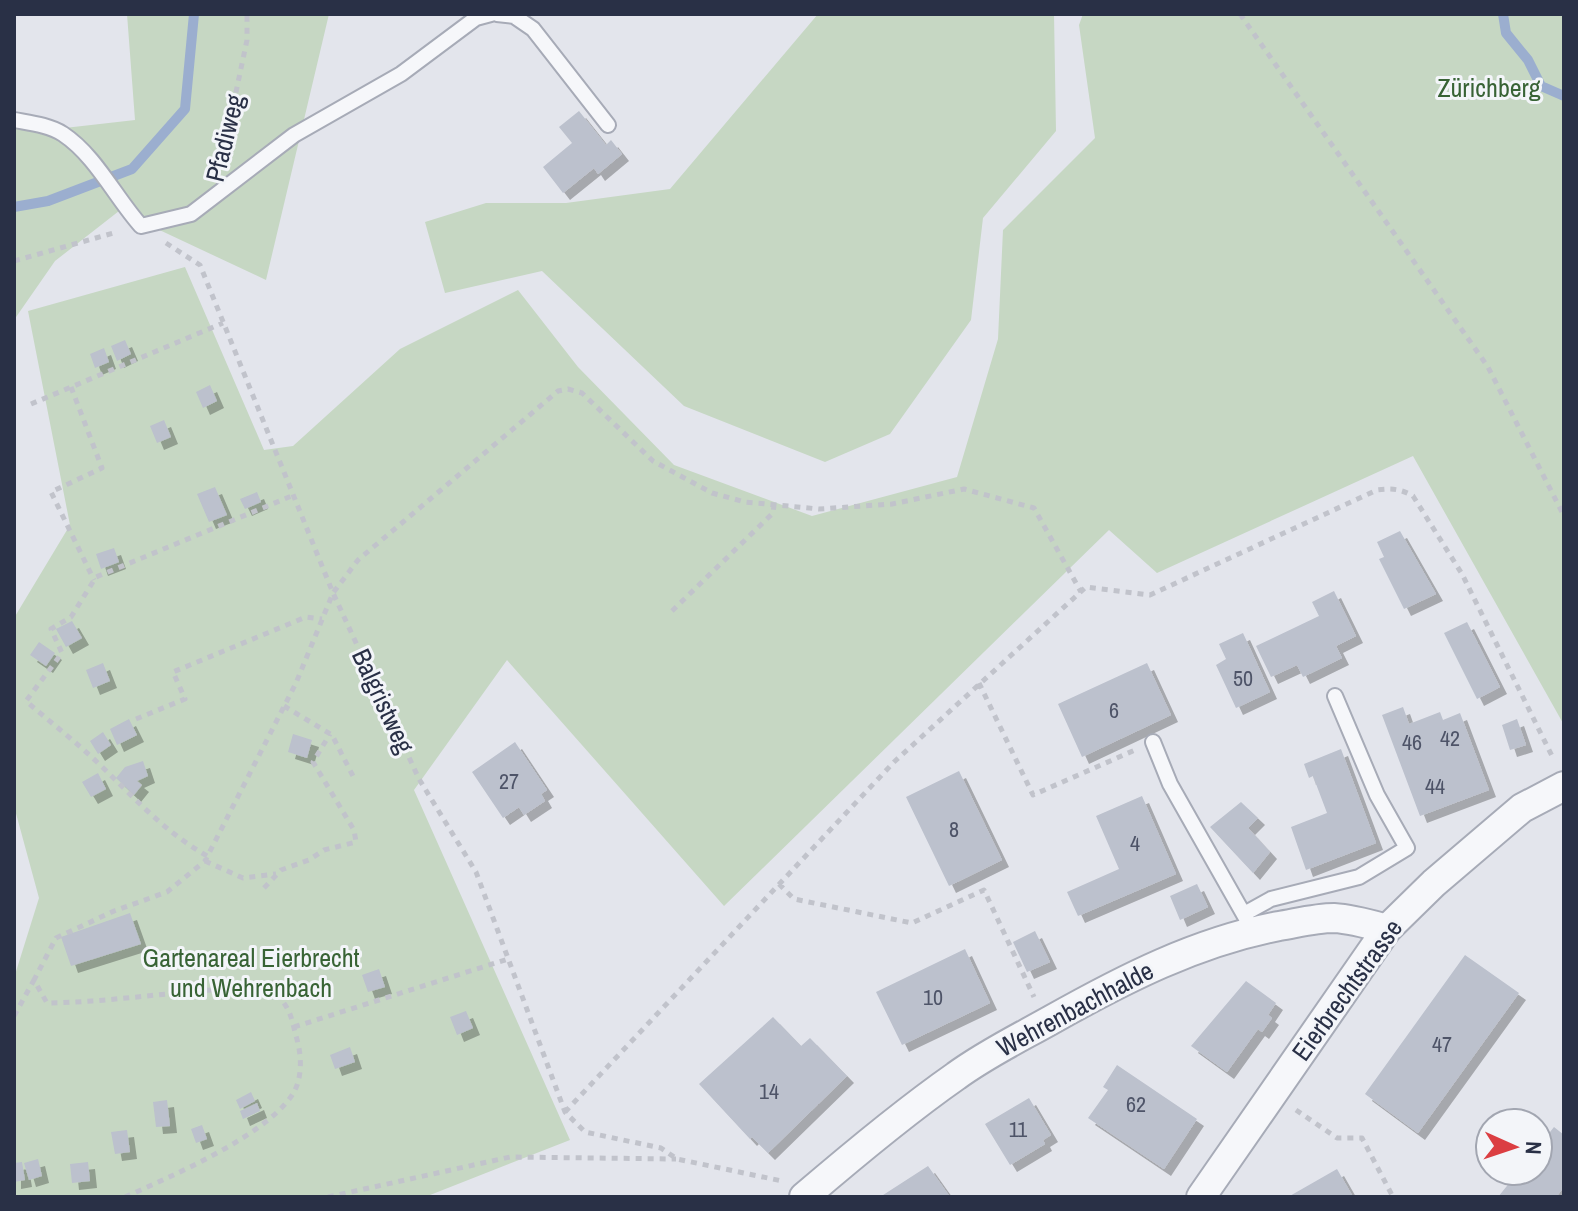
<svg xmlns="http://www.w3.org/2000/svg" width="1578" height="1211" font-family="'Archivo Narrow',sans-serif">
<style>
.green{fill:#c6d7c3}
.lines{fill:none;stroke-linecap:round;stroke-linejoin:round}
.stream{stroke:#9baecf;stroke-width:10}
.building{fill:#bcc1cd;filter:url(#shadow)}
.service-casing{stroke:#a7abb7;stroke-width:18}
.minor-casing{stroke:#a7abb7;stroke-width:32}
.path{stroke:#c1c3cb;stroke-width:5;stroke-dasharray:6 6;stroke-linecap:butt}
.service{stroke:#f6f7fa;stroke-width:14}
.minor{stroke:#f6f7fa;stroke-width:28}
.labels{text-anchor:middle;stroke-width:6;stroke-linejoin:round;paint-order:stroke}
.number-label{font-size:22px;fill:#4e5468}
.park-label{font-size:26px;fill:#386335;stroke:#f3f5f9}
.street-label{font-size:26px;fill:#293046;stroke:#f3f5f9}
</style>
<defs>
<filter id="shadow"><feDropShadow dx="7" dy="7" stdDeviation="0" flood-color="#0004"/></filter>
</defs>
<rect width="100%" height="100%" fill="#e3e5ec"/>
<path class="green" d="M 127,14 L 329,14 L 266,280 L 119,211 L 55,261 L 14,320 L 14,125 L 47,130 L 135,120 Z
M 818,14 L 1054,14 L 1056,131 L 983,218 L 971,320 L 890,434 L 825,462 L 684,406 L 542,271 L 445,293 L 425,222 L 486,203 L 566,203 L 670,189 Z
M 1083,14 L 1564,14 L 1564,725 L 1413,456 L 1157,573 L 1109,530 L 724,906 L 507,660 L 414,790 L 570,1140 L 425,1197 L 14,1197 L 14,978 L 39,898 L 14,806 L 14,618 L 70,525 L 28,311 L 185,267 L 264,450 L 293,446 L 400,349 L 518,290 L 578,367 L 674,465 L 812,516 L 957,477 L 998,339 L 1003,230 L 1095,138 L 1079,25 Z"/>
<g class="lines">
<path class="stream" d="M 1503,14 L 1506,33 L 1528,60 L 1541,86 L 1564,96
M 14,207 L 48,201 L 132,169 L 185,109 L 194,14"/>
</g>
<path class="building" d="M 579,111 L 606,145 L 611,140 L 622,154 L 598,174 L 594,168 L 563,193 L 543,167 L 572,143 L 559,127 Z
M 125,340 L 131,354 L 117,361 L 111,346 Z
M 104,348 L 109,362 L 95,368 L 90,354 Z
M 210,385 L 217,401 L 203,408 L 196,392 Z
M 164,420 L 171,437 L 157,443 L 150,426 Z
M 215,487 L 227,515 L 209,522 L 197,494 Z
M 257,492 L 261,502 L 245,509 L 240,499 Z
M 1400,531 L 1436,594 L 1404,609 L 1379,559 L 1384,557 L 1377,542 Z
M 114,548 L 119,562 L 101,569 L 96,554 Z
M 1334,591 L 1356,636 L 1336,646 L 1342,658 L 1303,677 L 1297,665 L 1271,677 L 1256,646 L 1319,616 L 1312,602 Z
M 72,621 L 82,638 L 66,647 L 56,629 Z
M 1467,622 L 1500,687 L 1477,699 L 1444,633 Z
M 1243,633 L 1270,692 L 1236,708 L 1216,665 L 1226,659 L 1219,644 Z
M 39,642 L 55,653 L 46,666 L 30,655 Z
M 103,663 L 110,681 L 93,688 L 86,670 Z
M 1147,663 L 1171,715 L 1082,757 L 1058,704 Z
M 1403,707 L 1409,724 L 1440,712 L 1443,720 L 1460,713 L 1489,790 L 1420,816 L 1382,715 Z
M 129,719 L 137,735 L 117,745 L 110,729 Z
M 1517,719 L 1526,745 L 1510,750 L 1502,725 Z
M 103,732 L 111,745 L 98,754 L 90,741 Z
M 293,734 L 312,740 L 307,758 L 288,752 Z
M 515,742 L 547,790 L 541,794 L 545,801 L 524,815 L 519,807 L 503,818 L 472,772 Z
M 1341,749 L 1376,843 L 1306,870 L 1291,827 L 1327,813 L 1313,776 L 1309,778 L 1304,764 Z
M 143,761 L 148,776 L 137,781 L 142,785 L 134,795 L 116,778 L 125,767 Z
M 959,771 L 1002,860 L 949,886 L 906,797 Z
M 98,773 L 106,789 L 91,797 L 82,782 Z
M 1142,796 L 1176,874 L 1078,916 L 1067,892 L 1119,869 L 1096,816 Z
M 1241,802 L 1258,818 L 1248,828 L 1270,852 L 1253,873 L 1210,827 Z
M 1197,884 L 1208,907 L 1180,920 L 1170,896 Z
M 130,913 L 141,944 L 71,966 L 61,937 Z
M 1035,931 L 1050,962 L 1027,972 L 1013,942 Z
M 965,949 L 990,1003 L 902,1045 L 876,992 Z
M 1465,955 L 1519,993 L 1418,1133 L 1365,1094 Z
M 379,969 L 385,987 L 368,992 L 362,975 Z
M 1246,981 L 1276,1003 L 1268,1015 L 1272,1018 L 1262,1032 L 1258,1029 L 1227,1072 L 1191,1046 Z
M 466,1011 L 473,1028 L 457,1035 L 450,1017 Z
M 773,1017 L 801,1046 L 810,1038 L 847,1076 L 768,1153 L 752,1137 L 750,1139 L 699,1084 Z
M 350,1047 L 355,1062 L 335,1069 L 330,1055 Z
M 1117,1065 L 1197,1119 L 1164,1169 L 1088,1118 L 1108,1090 L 1103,1087 Z
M 251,1092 L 255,1101 L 240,1109 L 236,1100 Z
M 1029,1098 L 1051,1135 L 1043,1140 L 1045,1144 L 1010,1165 L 985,1124 Z
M 167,1100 L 170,1126 L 156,1127 L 153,1102 Z
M 257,1103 L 260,1111 L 243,1119 L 240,1111 Z
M 202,1125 L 207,1139 L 196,1143 L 191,1129 Z
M 1554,1127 L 1564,1135 L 1564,1187 L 1556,1197 L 1498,1197 L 1519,1171 L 1538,1171 L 1538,1147 Z
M 127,1130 L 130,1152 L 115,1154 L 111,1132 Z
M 38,1159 L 42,1176 L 29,1180 L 24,1163 Z
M 22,1162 L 25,1180 L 14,1182 L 14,1163 Z
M 88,1162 L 90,1181 L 72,1183 L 70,1164 Z
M 928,1166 L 950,1197 L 880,1197 Z
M 1337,1169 L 1353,1197 L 1288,1197 Z"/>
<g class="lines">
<defs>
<path id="service" d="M 497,14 L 514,16 L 533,29 L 608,125
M 14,120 C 30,123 49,125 63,134 C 96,156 115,197 141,226 L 191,214 L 294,135 L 401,74 L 476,18 L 491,14
M 1153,742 L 1170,784 L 1247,920
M 1244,914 L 1271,899 L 1359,877 L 1407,848 L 1377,795 L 1335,696"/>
<path id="minor" d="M 804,1197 C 853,1155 903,1113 956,1076 C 986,1054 1019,1038 1051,1020 C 1124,979 1196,942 1279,926 C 1297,923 1316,918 1334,918 C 1352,919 1369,924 1387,929
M 1201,1197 L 1387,929 L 1434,883 L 1522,808 L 1564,786"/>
</defs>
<use href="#service" class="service-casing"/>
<use href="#minor" class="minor-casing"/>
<path class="path" d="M 1240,14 L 1488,367 L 1564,516
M 221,163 L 247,40 L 247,14
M 166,243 L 200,265 L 333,593 L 419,779 L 476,872 L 565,1112 L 585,1132 L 661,1148 L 677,1159 L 782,1181
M 14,261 L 117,232
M 71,387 L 102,468 L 51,492 L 94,580
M 31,404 L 223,323
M 672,611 L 773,513 L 774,505
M 979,683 L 1033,795 L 1135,750
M 284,706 L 332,735 L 354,778
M 136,719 L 185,699 L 173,672 L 306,617 L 322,619
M 207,856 C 162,830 135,798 98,763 C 75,741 50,722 26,701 L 62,653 L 51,629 L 71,617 L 96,577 L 294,495
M 205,861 L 243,878 L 276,874
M 779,884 L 794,899 L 912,923 L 984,890 L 1034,997
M 264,888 L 281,870 L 309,860 L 324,850 L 356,842 L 354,830 L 313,762 L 330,734
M 14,1016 L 34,980
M 294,1027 L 508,959
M 1296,1110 L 1337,1138 L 1362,1138 L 1393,1197
M 565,1112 L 894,762 L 1086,587 L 1150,595 L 1377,490 C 1392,488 1401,489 1413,496 L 1462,574 L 1554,760
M 125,1197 C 170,1177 273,1133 295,1090 C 303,1073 301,1052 296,1036 C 290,1011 289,1007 271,988 C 196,987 122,1002 47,1003 L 34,980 L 56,938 L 114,911 L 167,892 L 205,861 L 296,683 L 333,593 L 358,560 L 558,391 L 568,389 L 582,393 L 653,461 L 712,493 L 745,502 L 819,509 L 892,504 L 964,489 L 1034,508 L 1081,592
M 328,1197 L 510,1157 L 676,1159"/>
<use href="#service" class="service"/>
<use href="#minor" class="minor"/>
</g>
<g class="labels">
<g class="number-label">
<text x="1243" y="686">50</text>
<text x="1114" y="718">6</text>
<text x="1450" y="746">42</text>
<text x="1412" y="750">46</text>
<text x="509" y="789">27</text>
<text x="1435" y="794">44</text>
<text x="954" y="837">8</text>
<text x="1135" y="851">4</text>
<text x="933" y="1005">10</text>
<text x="1442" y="1052">47</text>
<text x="769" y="1099">14</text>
<text x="1136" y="1112">62</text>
<text x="1018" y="1137">11</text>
</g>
<g class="park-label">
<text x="1489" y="97">Zürichberg</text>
<text x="251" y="967">Gartenareal Eierbrecht<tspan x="251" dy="30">und Wehrenbach</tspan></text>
</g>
<g class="street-label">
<text transform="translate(225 138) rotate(-76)" y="9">Pfadiweg</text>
<text transform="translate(383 701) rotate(65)" y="9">Balgristweg</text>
<text transform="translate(1347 990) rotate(-54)" y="9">Eierbrechtstrasse</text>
<text transform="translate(1075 1009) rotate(-28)" y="9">Wehrenbachhalde</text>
</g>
</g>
<rect width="1578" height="1211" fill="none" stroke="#293046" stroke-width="32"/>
<g transform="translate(1514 1147) rotate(93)"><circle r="38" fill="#f3f5f9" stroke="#a2a6b1" stroke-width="2"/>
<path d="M0-6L14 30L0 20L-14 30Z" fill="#db3e42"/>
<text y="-12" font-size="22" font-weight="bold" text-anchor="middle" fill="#293046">N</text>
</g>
</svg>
